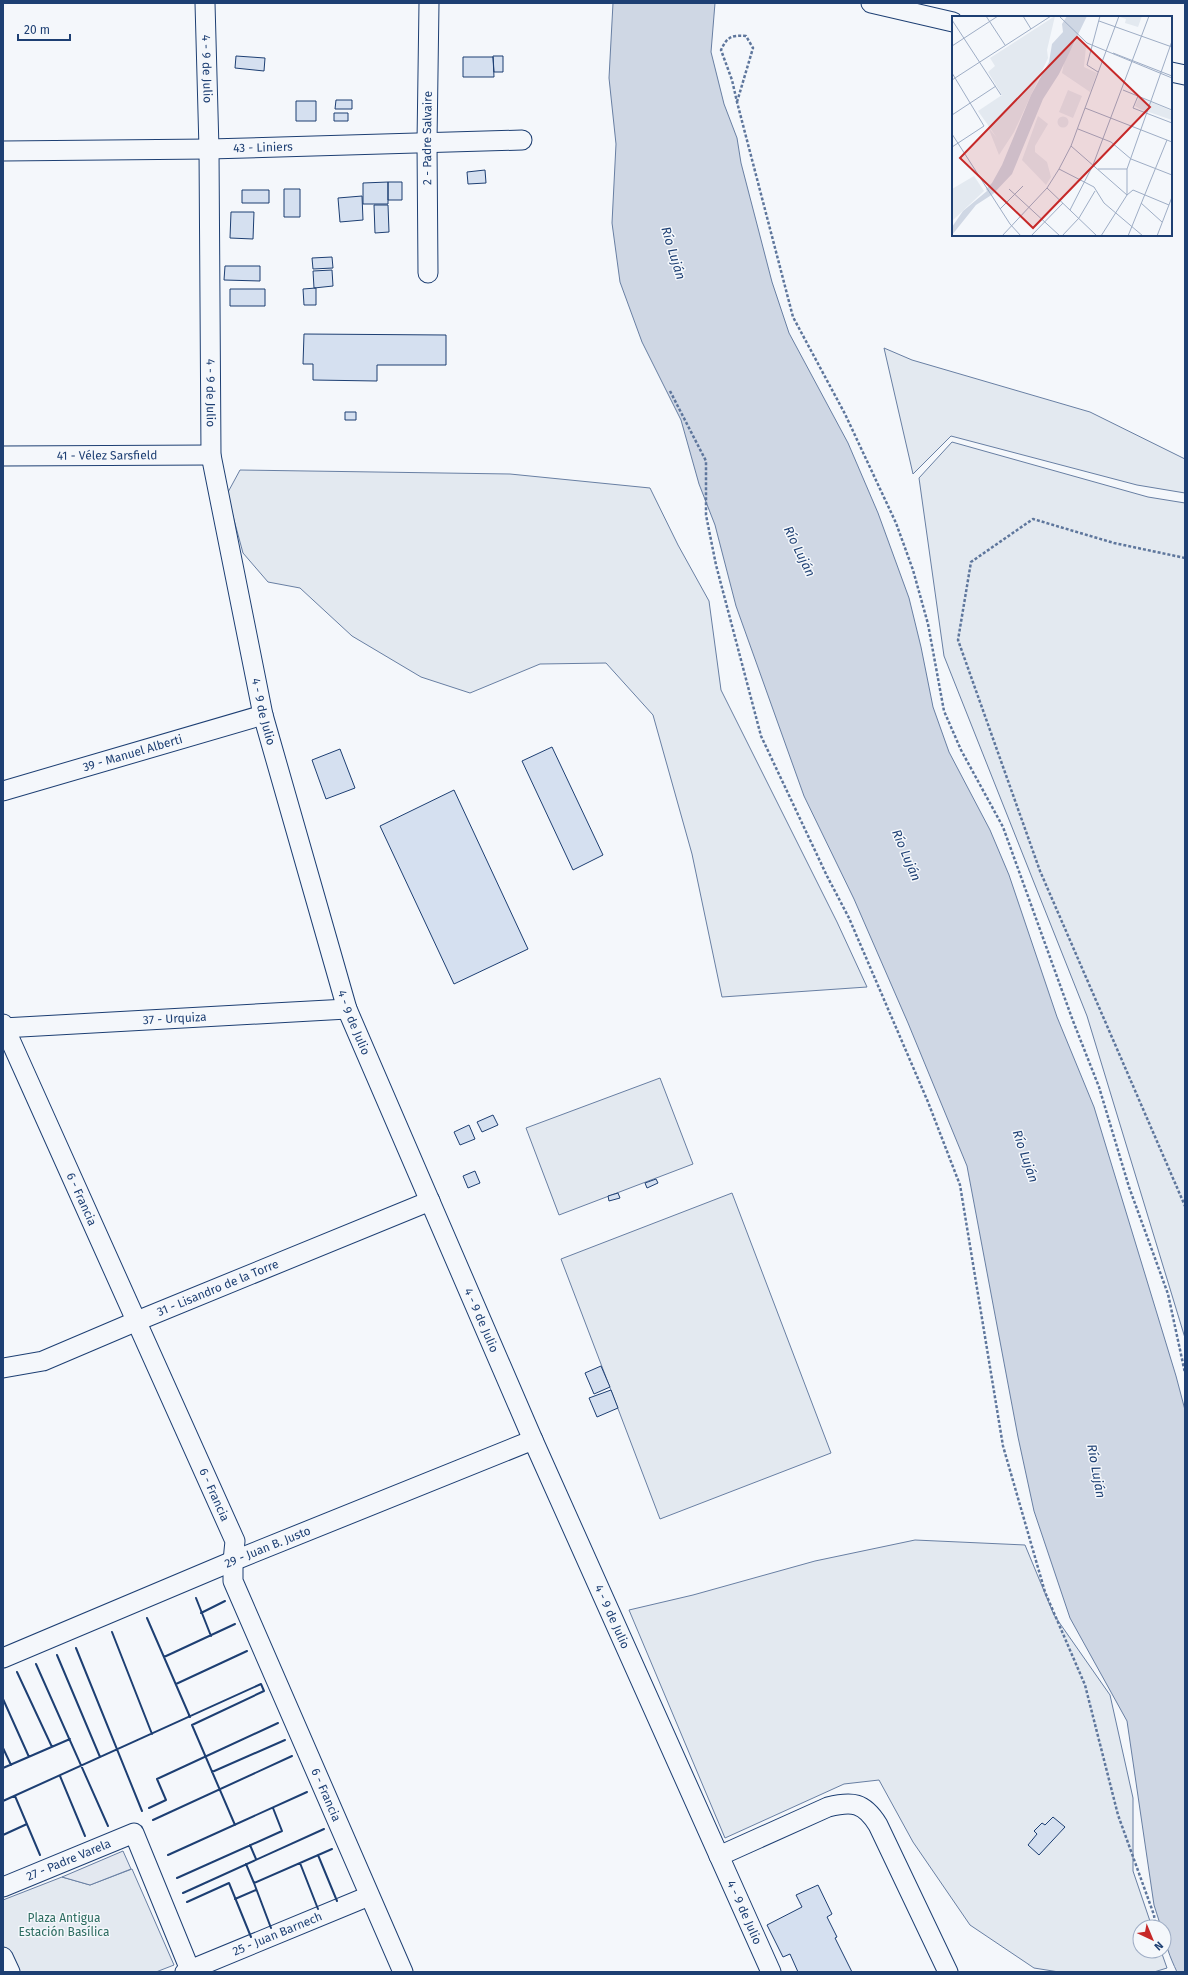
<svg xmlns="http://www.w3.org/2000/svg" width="1188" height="1975" font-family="'Fira Sans',sans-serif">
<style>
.green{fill:#e3e9f0;stroke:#687fa3}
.parking{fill:#e3e8f0;stroke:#687fa3}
.water{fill:#cfd7e4;stroke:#687fa3}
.building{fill:#d5e0f0;stroke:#1d3f73}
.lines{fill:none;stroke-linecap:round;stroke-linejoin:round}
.minor-casing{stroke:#1d3f73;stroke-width:21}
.path{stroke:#5e769c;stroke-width:2.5;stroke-dasharray:3 2;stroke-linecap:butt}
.minor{stroke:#f4f7fb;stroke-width:19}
.wall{stroke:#1d3f73;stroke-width:2}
.labels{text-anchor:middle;stroke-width:3;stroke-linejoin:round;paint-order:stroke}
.street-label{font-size:12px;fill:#1d3f73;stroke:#f4f7fb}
.park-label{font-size:12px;fill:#2c6c60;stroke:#f4f7fb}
.water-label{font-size:13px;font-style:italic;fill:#1d3f73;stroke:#f4f7fb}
.inset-road{fill:none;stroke:#9eadc5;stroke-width:1}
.view{fill:#c62828;fill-opacity:0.15;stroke:#c62828;stroke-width:2}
.inset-edge{fill:none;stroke:#1d3f73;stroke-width:2}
</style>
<rect width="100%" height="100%" fill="#f4f7fb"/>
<path class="green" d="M 884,348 L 912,360 L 1090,412 L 1185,459 L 1185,493 L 1137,485 L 951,436 L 913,474 Z
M 952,442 L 1148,497 L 1185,503 L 1185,1338 L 1087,1016 L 944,656 L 919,478 Z
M 240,470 L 510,474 L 650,488 L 678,545 L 709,601 L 721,690 L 837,922 L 867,987 L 722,997 L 692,854 L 653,715 L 606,663 L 540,664 L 470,693 L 421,677 L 352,636 L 300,588 L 268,582 L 243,553 L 227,494 Z
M 660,1078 L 693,1164 L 559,1215 L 526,1128 Z
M 732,1193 L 831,1453 L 660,1519 L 561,1259 Z
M 915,1540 L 1025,1545 L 1054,1615 L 1110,1695 L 1133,1798 L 1133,1871 L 1152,1927 L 1140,1927 L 1140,1951 L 1161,1951 L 1167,1968 L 1154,1972 L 1059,1972 L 1034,1968 L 970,1925 L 913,1842 L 879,1780 L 844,1784 L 725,1838 L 629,1610 L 693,1595 L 815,1561 Z
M 132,1869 L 174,1965 L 156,1972 L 3,1972 L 3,1900 L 62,1877 L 90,1885 Z"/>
<path class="parking" d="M 123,1851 L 131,1869 L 90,1885 L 62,1877 Z"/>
<path class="water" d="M 613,3 L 715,3 L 711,52 L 724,104 L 737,138 L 741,163 L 772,282 L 789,333 L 848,443 L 878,513 L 909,598 L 921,647 L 933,707 L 949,752 L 990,830 L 1009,875 L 1057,1017 L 1094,1107 L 1176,1376 L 1185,1410 L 1185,1972 L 1177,1972 C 1170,1957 1164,1943 1164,1927 L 1161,1927 L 1154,1905 L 1127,1721 L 1070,1618 L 1034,1511 L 1018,1437 L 967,1166 L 908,1023 L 854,899 L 804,796 L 736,606 L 715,525 L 699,484 L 681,420 L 642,342 L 620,282 L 612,223 L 616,144 L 609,78 Z"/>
<path class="building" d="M 236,56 L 265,58 L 264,71 L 235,68 Z
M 493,56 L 503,56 L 503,72 L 494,72 Z
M 463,57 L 493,57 L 494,77 L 463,77 Z
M 336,100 L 352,100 L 352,109 L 335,109 Z
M 296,101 L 316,101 L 316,121 L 296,121 Z
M 334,113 L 348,113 L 348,121 L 334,121 Z
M 485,170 L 486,183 L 468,184 L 467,172 Z
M 388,182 L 402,182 L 402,200 L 388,200 Z
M 388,182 L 388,204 L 363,204 L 363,183 Z
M 284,189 L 300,189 L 300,217 L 284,217 Z
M 242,190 L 269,190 L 269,203 L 242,203 Z
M 362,196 L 363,220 L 340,222 L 338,198 Z
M 374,205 L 388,205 L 389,232 L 375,233 Z
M 231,212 L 254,212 L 253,239 L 230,238 Z
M 332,257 L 333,268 L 313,269 L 312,258 Z
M 225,266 L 260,266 L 260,281 L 224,280 Z
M 332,270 L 333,286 L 314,288 L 313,271 Z
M 316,288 L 316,305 L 304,305 L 303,289 Z
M 230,289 L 265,289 L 265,306 L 230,306 Z
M 304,334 L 446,335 L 446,365 L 377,365 L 377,381 L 313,380 L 313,364 L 303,364 Z
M 345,412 L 356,412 L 356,420 L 345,420 Z
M 552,747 L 603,855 L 573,870 L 522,761 Z
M 340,749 L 355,788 L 326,799 L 312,760 Z
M 454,790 L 528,949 L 454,984 L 380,826 Z
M 493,1115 L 498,1125 L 482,1132 L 477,1122 Z
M 469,1125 L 475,1139 L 460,1145 L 454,1132 Z
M 475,1171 L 480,1183 L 468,1188 L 463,1176 Z
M 656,1179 L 658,1183 L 647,1188 L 645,1183 Z
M 618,1193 L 620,1198 L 609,1201 L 608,1196 Z
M 601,1366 L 610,1387 L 594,1394 L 585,1373 Z
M 611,1390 L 618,1408 L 597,1417 L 589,1398 Z
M 1053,1817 L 1065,1827 L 1039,1855 L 1028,1845 L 1037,1834 L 1034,1831 L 1042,1823 L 1045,1825 Z
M 818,1885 L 832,1914 L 827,1917 L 837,1937 L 835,1938 L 852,1972 L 798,1972 L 790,1954 L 783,1957 L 767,1925 L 802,1907 L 796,1895 Z"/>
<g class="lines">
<defs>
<g id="minor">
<path id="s1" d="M 205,3 L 209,149 L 211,455 L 263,715 L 347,1009 L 533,1440 L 771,1972"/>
<path d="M 871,3 L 953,22"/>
<path d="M 1171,72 L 1185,75"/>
<path id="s2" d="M 3,151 L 209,149 L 522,140"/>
<path id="s3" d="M 428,273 L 427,142 L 429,3"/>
<path id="s4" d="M 3,456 L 211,455"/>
<path id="s5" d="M 3,791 L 263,715"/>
<path id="s6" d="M 3,1024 L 235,1541 L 233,1561 L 233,1581 L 403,1972"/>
<path id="s7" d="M 3,1028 L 347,1009"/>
<path id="s8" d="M 3,1368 L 43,1361 L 137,1321 L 430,1201"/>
<path id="s9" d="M 3,1658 L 233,1561 L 533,1440"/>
<path d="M 719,1856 L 828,1807 C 852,1801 864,1802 878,1825 L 948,1972"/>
<path id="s10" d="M 3,1887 L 134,1833 L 190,1970"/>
<path d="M 3,1957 L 10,1972"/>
<path id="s11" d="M 185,1972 L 369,1896"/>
</g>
</defs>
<use href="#minor" class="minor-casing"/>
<path class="path" d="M 737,102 L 753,48 L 746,36 C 731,35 727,37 721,50 L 732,80 L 737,102 L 793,317 L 845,414 L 896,523 L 913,570 L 928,624 L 944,711 L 961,750 L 1003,827 L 1073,1021 L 1099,1087 L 1129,1187 L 1168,1294 L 1185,1373
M 670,391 L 706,461 L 706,515 L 716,565 L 761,736 L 827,876 L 849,918 L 928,1102 L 960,1185 L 1003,1446 L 1045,1592 L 1085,1685 L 1118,1815 L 1154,1915 L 1155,1925
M 1185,558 L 1114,543 L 1033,519 L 971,562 L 958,640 L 1040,871 L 1185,1206"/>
<use href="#minor" class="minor"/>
<path class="wall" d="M 196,1598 L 211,1636
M 201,1613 L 225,1601
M 147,1618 L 190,1717
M 112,1632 L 152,1734
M 76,1648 L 142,1811
M 57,1655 L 100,1757
M 164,1657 L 235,1624
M 36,1664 L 108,1826
M 17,1672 L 52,1747
M 176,1684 L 247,1651
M 3,1699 L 29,1757
M 3,1748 L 11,1765
M 3,1768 L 70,1739
M 212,1772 L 285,1740
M 60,1776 L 85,1836
M 15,1796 L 40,1855
M 3,1801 L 261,1684 L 264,1691 L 192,1725 L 235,1825
M 149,1808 L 166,1800 L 157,1779 L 278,1723
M 153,1820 L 292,1756
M 3,1835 L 27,1824
M 250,1845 L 256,1859
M 168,1855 L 307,1792
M 318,1855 L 337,1901
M 300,1863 L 318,1909
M 246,1864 L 254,1883 L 332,1849
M 177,1878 L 282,1831 L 273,1808
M 254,1883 L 271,1928
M 183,1893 L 324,1829
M 235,1899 L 256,1890
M 187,1902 L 229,1883 L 251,1937"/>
</g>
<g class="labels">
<g class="street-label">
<text dy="4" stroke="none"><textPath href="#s1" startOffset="66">4 - 9 de Julio</textPath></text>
<text dy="4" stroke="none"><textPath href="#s3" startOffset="135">2 - Padre Salvaire</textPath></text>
<text dy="4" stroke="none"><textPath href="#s2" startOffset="260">43 - Liniers</textPath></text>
<text dy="4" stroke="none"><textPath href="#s1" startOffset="390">4 - 9 de Julio</textPath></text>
<text dy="4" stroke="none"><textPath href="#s4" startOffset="104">41 - Vélez Sarsfield</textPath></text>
<text dy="4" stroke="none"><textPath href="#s1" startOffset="714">4 - 9 de Julio</textPath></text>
<text dy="4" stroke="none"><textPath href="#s5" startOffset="135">39 - Manuel Alberti</textPath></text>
<text dy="4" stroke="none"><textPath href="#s7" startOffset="172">37 - Urquiza</textPath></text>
<text dy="4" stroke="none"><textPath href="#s1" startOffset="1038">4 - 9 de Julio</textPath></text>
<text dy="4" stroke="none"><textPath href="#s6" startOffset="192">6 - Francia</textPath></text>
<text dy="4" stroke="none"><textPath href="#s8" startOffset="230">31 - Lisandro de la Torre</textPath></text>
<text dy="4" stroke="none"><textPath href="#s1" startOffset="1362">4 - 9 de Julio</textPath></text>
<text dy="4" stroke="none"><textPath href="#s6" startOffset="516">6 - Francia</textPath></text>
<text dy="4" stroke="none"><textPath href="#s9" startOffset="287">29 - Juan B. Justo</textPath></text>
<text dy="4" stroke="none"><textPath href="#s1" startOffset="1686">4 - 9 de Julio</textPath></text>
<text dy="4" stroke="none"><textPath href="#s6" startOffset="840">6 - Francia</textPath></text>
<text dy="4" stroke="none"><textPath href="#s10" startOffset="71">27 - Padre Varela</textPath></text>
<text dy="4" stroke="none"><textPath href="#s1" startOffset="2010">4 - 9 de Julio</textPath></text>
<text dy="4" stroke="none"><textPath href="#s11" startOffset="100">25 - Juan Barnech</textPath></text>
</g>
<g class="park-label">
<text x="64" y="1922">Plaza Antigua<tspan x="64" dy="14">Estación Basílica</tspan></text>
</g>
<g class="water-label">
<text transform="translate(674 253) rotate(73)" y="5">Río Luján</text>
<text transform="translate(800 551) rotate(64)" y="5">Río Luján</text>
<text transform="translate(907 855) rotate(67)" y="5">Río Luján</text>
<text transform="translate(1026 1156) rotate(71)" y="5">Río Luján</text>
<text transform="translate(1097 1471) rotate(80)" y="5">Río Luján</text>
</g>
</g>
<g transform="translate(952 16)">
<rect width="220" height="220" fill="#f4f7fb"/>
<path d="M 103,0 L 95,34 L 96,42 L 62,116 L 47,139 L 36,111 L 45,122 L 26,95 L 50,79 L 36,56 L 43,50 L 38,42 ZM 190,0 L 186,11 L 173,7 L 174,3 L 168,1 ZM 126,22 L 134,30 L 132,51 L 145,57 L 138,76 L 110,57 L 113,42 ZM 116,74 L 130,80 L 121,102 L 107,96 ZM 187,81 L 220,95 L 220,104 L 188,93 L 183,90 ZM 86,100 L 96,108 L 83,130 L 83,136 L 95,146 L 99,161 L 94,169 L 70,144 ZM105.5 106a5.5 5.5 0 1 1 11 0a5.5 5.5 0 1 1-11 0ZM 22,160 L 32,175 L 0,205 L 0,173 Z" fill="#e3e9f0"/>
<path d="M 115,0 L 135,0 L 107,58 L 91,83 L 60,158 L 41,178 L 24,189 L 0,219 L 0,211 L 11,195 L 35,175 L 34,173 L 40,167 L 50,149 L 79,79 L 97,46 L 100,28 L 111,16 L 110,8 Z" fill="#cfd7e4"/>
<path class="inset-road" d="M 34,0 L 53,29M 71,0 L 79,13M 107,0 L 135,27 L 220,62M 0,4 L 49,79M 147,5 L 220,31M 0,30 L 46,0M 161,37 L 220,60M 146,56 L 135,49 L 148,0M 0,57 L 32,110 L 0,131M 0,64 L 99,0M 171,74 L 220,94M 186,80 L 181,92 L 220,107M 133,92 L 220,126M 0,99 L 44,70M 126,113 L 159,126 L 179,143 L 220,159M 0,118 L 58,208 L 69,220M 119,130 L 175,179 L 181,174 L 217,189M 107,153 L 142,171 L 152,187 L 191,220M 146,153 L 175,153M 95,172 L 145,220M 57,173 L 108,220M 189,187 L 210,206M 48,193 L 71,170M 118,194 L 141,149 L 197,0M 50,220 L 95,172 L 107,153 L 119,130 L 167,0M 79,220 L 111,187M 110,220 L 127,202 L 143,175M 149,220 L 175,179 L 175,153 L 220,25M 176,220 L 215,124M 205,220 L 220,181"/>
<path class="view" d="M 125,21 L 198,91 L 81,212 L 8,142 Z"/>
<rect width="220" height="220" class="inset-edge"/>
</g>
<rect width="1188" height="1975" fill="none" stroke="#1d3f73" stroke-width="8"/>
<g transform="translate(1152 1939) rotate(136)"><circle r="19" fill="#f4f7fb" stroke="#9eadc5"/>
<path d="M0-3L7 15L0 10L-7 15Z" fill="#c62828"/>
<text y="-6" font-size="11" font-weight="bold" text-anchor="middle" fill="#1d3f73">N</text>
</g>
<path d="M18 34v6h52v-6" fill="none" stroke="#1d3f73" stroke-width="2"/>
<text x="24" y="34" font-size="12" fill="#1d3f73" stroke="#f4f7fb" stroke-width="3" paint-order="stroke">20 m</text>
</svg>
